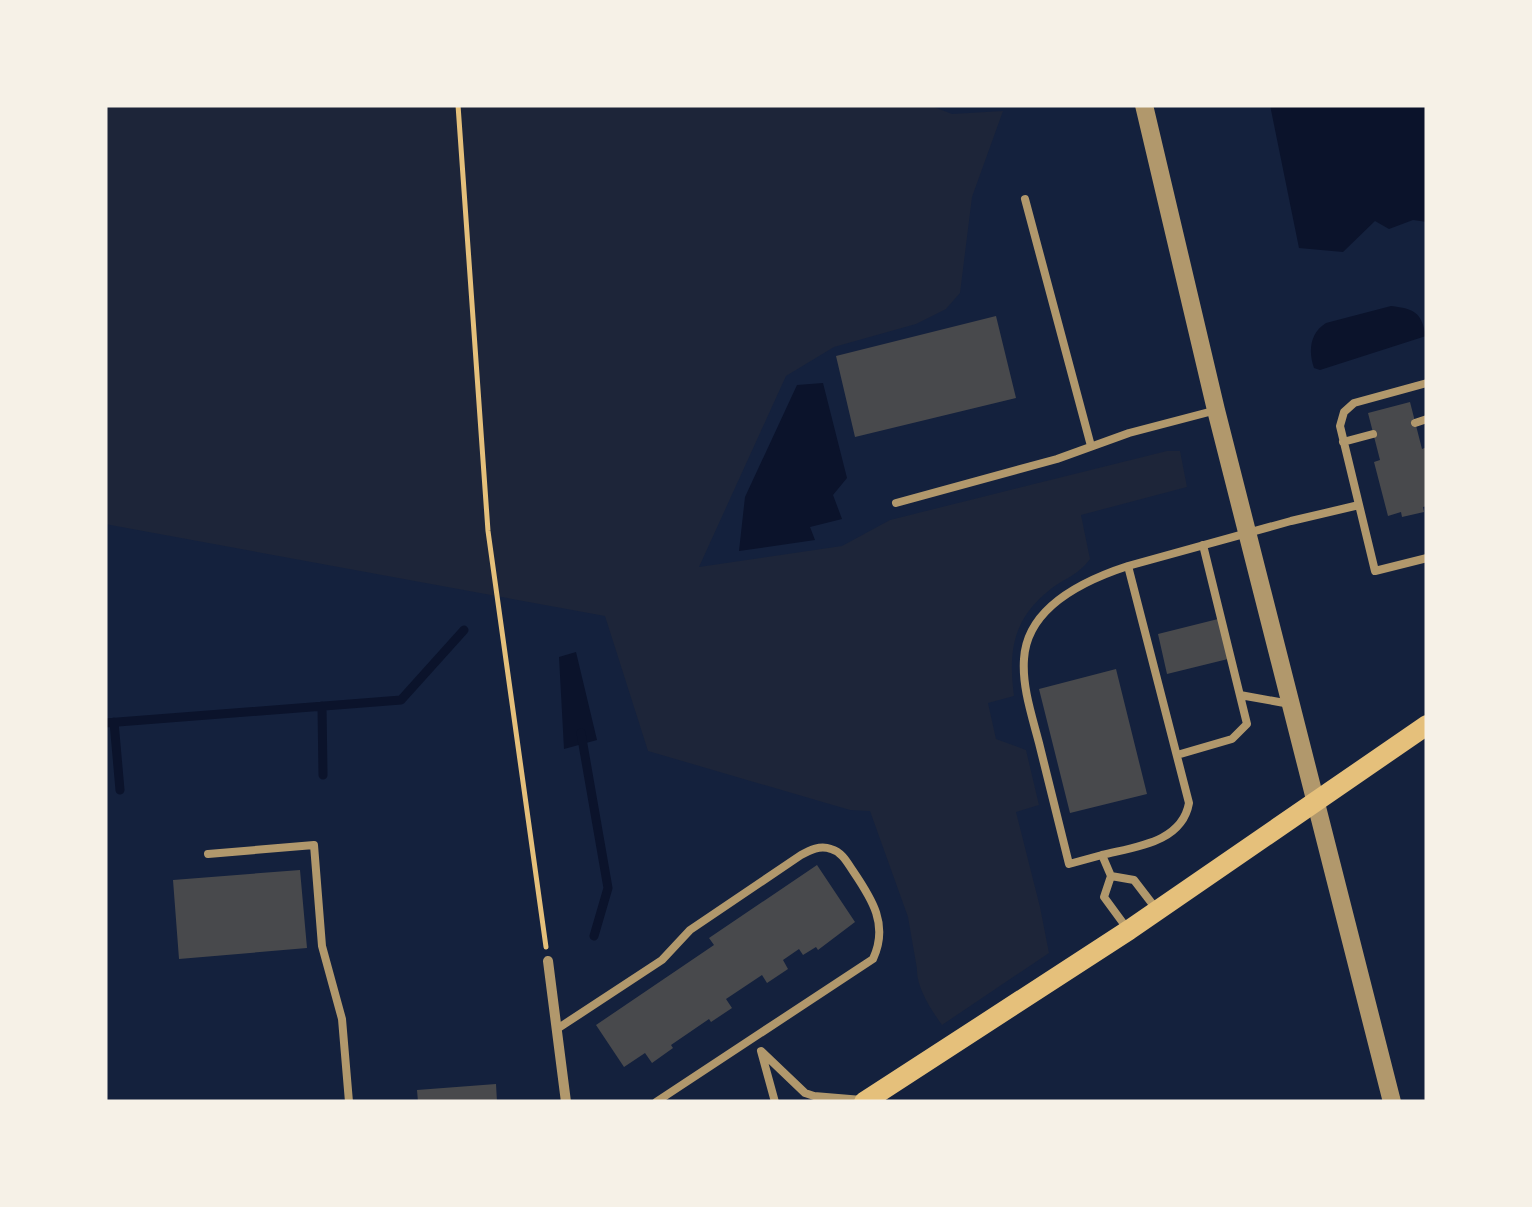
<svg xmlns="http://www.w3.org/2000/svg" width="1532" height="1207" font-family="Quicksand,sans-serif">
<style>
.green{fill:#1d2539}
.water{fill:#0b132b}
.lines{fill:none;stroke-linecap:round;stroke-linejoin:round}
.stream{stroke:#0b132b;stroke-width:9}
.building{fill:#48494c}
.path{stroke:#e5c07b;stroke-width:5}
.service{stroke:#b1986c;stroke-width:8}
.minor{stroke:#b1986c;stroke-width:10}
.tertiary{stroke:#b1986c;stroke-width:18}
.secondary{stroke:#e5c07b;stroke-width:20}
</style>
<rect width="100%" height="100%" fill="#14213d"/>
<path class="green" d="M 105,105 L 929,105 L 952,114 L 1003,111 L 972,197 L 960,293 L 946,309 L 916,324 L 834,347 L 786,376 L 699,567 L 842,546 L 890,520 L 1167,451 L 1180,451 L 1187,487 L 1081,515 L 1090,559 C 1079,574 1066,578 1052,588 C 1013,618 1008,650 1014,696 L 988,703 L 996,739 L 1026,750 L 1039,805 L 1016,812 L 1040,907 L 1049,953 L 942,1025 C 931,1010 916,986 917,969 L 908,917 L 870,811 L 850,810 L 648,751 L 605,616 L 105,524 Z"/>
<path class="water" d="M 1270,105 L 1427,105 L 1427,222 L 1413,220 L 1389,229 L 1375,221 L 1343,252 L 1299,248 Z
M 1391,306 C 1415,309 1421,312 1426,336 L 1320,370 L 1314,368 C 1308,351 1310,333 1326,323 Z
M 823,383 L 847,478 L 833,495 L 842,519 L 810,527 L 815,540 L 739,551 L 745,497 L 797,385 Z
M 576,652 L 597,740 L 564,749 L 559,657 Z"/>
<g class="lines">
<path class="stream" d="M 322,706 L 323,775
M 114,722 L 120,790
M 105,723 L 401,700 L 464,630
M 581,733 L 608,888 L 594,936"/>
</g>
<path class="building" d="M 996,316 L 1016,398 L 855,437 L 836,356 Z
M 1410,402 L 1422,449 L 1427,447 L 1427,506 L 1423,507 L 1424,512 L 1402,517 L 1401,512 L 1388,516 L 1374,462 L 1380,460 L 1368,413 Z
M 1218,619 L 1228,659 L 1167,674 L 1158,634 Z
M 1116,669 L 1147,794 L 1070,813 L 1039,689 Z
M 817,865 L 855,922 L 818,950 L 816,947 L 803,955 L 799,949 L 783,960 L 788,969 L 767,983 L 762,975 L 726,999 L 732,1008 L 711,1022 L 709,1019 L 671,1045 L 673,1048 L 652,1063 L 645,1053 L 624,1067 L 596,1025 L 714,945 L 709,938 Z
M 300,870 L 307,948 L 179,959 L 173,880 Z
M 496,1084 L 497,1102 L 418,1102 L 417,1090 Z"/>
<g class="lines">
<path class="path" d="M 458,105 L 488,531 L 546,947"/>
<path class="service" d="M 1025,199 L 1091,446
M 1427,383 L 1354,403 L 1344,412 L 1340,426 L 1375,571 L 1427,558
M 1415,423 L 1427,419
M 1343,442 L 1373,434
M 896,503 L 1057,459 L 1129,433 L 1213,411
M 1240,695 L 1290,704
M 1177,755 L 1232,739 L 1247,724 L 1203,545
M 208,854 L 314,845 L 322,946 L 342,1019 L 349,1102
M 1102,855 L 1069,864 C 1059,824 1049,783 1039,743 C 1032,716 1022,687 1024,659 C 1027,607 1085,580 1128,566
M 1111,876 L 1102,855 C 1134,847 1182,843 1189,803 L 1128,566 L 1291,521 L 1359,505
M 1126,927 L 1104,897 L 1111,876 L 1134,880 L 1157,910
M 557,1029 L 662,960 L 690,930 L 801,855 C 810,850 820,845 831,849 C 842,852 847,862 853,871 C 872,899 889,925 873,959 L 656,1102
M 775,1102 L 761,1051 L 805,1093 L 814,1096 L 862,1100"/>
<path class="minor" d="M 548,961 L 566,1102"/>
<path class="tertiary" d="M 1144,105 L 1216,410 L 1392,1102"/>
<path class="secondary" d="M 864,1102 L 1129,930 L 1427,725"/>
</g>
<rect width="1532" height="1207" fill="none" stroke="#f6f1e7" stroke-width="215"/>
</svg>
